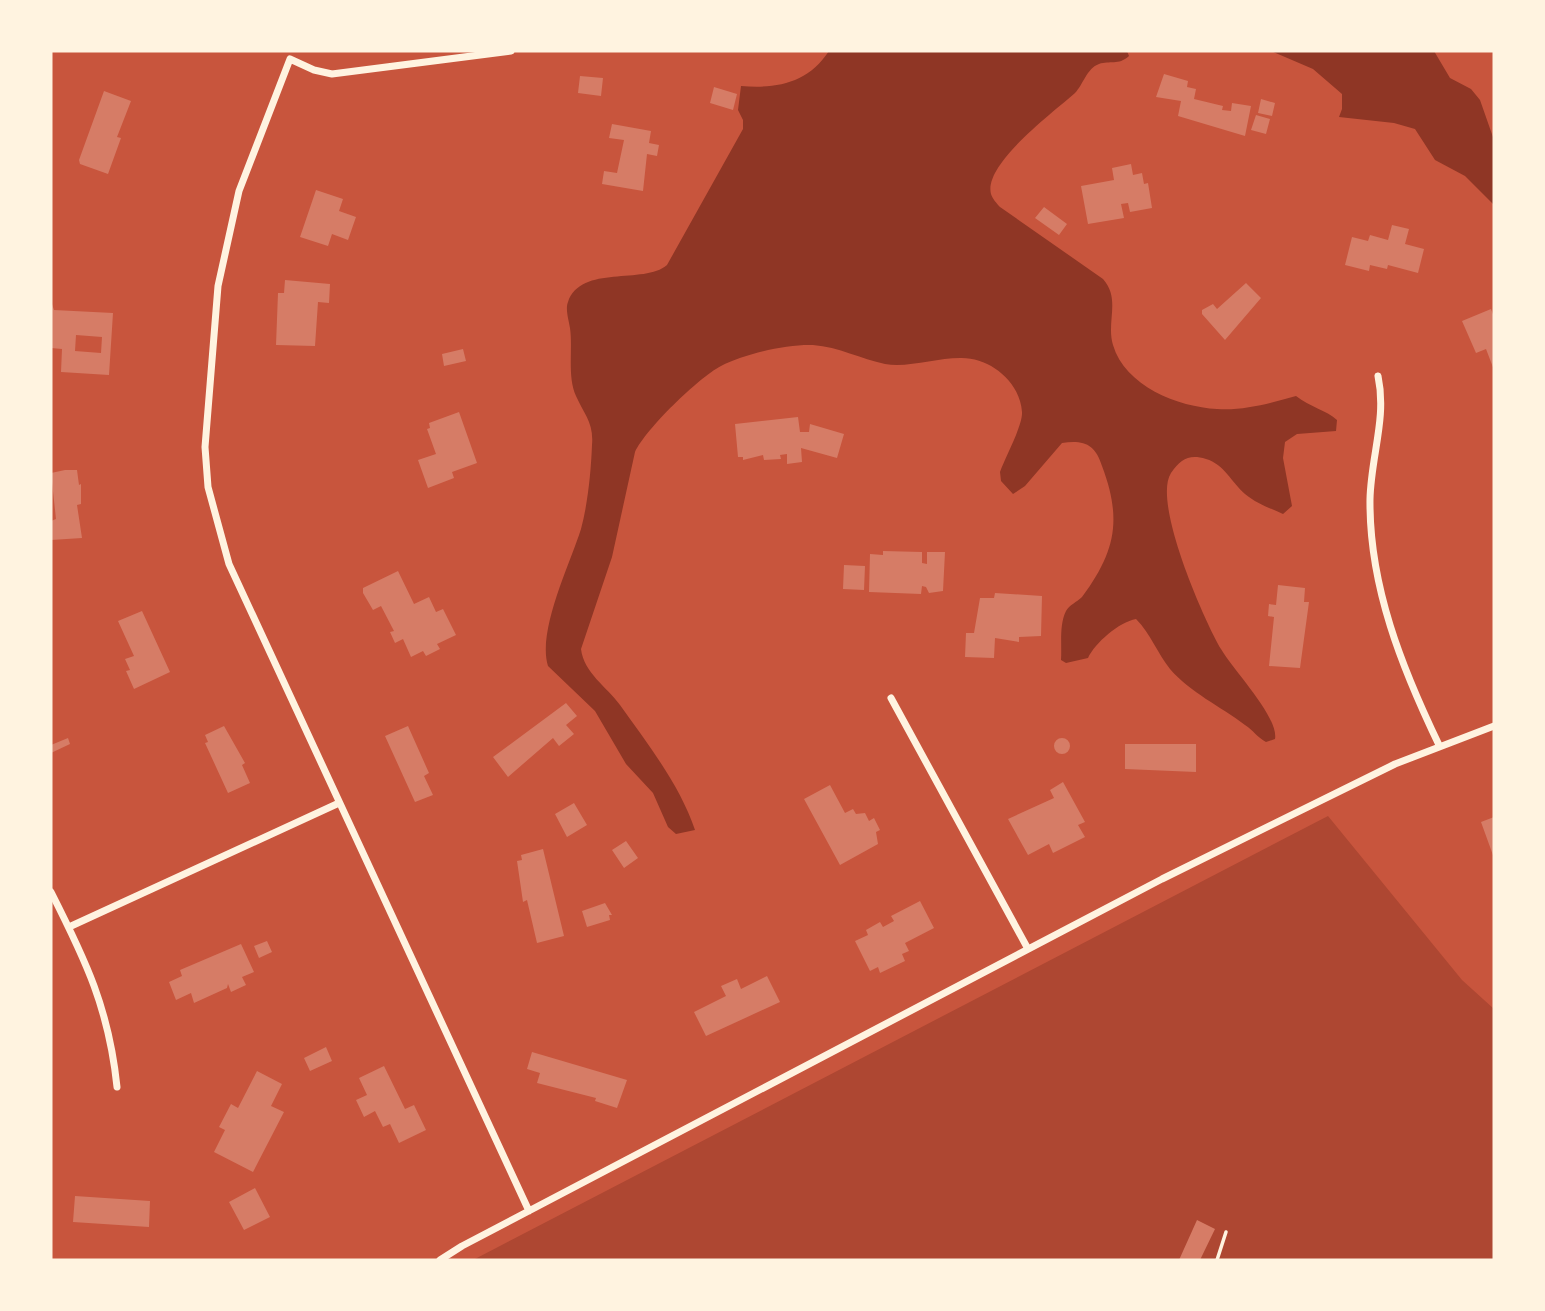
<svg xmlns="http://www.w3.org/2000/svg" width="1545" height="1311" font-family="Jost,sans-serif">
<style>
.green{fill:#ae4732}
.water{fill:#8f3625}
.building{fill:#d67c66;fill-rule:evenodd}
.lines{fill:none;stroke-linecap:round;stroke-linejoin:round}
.path{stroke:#fff3e0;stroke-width:3.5}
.minor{stroke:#fff3e0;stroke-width:7}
</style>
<rect width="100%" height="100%" fill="#c8553d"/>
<path class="green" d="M 1328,816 L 1462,980 L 1494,1009 L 1494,1260 L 473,1260 Z"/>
<path class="water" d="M 829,51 L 1127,51 L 1129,56 C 1118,66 1110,60 1099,64 C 1087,68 1083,85 1075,93 C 1055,111 983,164 991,194 C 992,198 997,204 1000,207 L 1103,279 C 1121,299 1106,322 1113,345 C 1125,386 1178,407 1217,409 C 1243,411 1271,403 1296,396 C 1310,407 1326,410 1337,420 L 1336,431 L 1297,434 L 1285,442 L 1283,458 L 1292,506 L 1283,514 C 1270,508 1257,504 1245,494 C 1232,483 1224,464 1206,459 C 1189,454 1181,459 1171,473 C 1152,502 1204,620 1221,649 C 1233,670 1279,717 1275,739 L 1266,742 C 1258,738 1253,730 1245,725 C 1220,706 1191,693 1170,669 C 1157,653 1151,634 1136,619 C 1119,622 1095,643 1088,658 L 1066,663 L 1061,660 C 1062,645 1059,625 1066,611 C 1069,605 1077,602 1082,597 C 1116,551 1122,519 1102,466 C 1095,444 1084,440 1062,443 L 1025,486 L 1013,494 L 1001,481 L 1000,472 C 1005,458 1023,425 1022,412 C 1020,381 989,357 960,358 C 936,358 908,368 885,364 C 861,359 839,347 813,345 C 786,344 744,354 721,366 C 698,378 646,429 635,452 L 612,557 L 581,649 C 584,673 606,686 620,705 C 647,743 680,785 695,830 L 676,834 L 668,827 L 653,793 L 626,764 L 595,711 L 548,666 C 537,631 570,564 581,529 C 588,503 591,471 592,445 C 594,423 584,414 576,396 C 567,376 573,349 570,328 C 569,321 565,309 568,302 C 581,264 644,285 667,265 L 743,129 L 743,120 L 738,110 L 741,86 C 777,89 808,83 829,51 Z
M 1271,51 L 1434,51 L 1450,78 L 1471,89 L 1480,100 L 1494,140 L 1494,205 L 1465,176 L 1435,160 L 1415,129 L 1394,123 L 1339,117 L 1342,109 L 1342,94 L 1313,69 Z"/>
<path class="building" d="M 1164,74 L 1188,81 L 1187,87 L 1196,89 L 1194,99 L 1223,106 L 1222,110 L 1231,111 L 1232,103 L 1251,106 L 1245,136 L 1178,116 L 1181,101 L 1156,97 Z
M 580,76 L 603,78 L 601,96 L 578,93 Z
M 714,87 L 737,94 L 733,110 L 710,103 Z
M 104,91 L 131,101 L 117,137 L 121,138 L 108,174 L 80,164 L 79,160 Z
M 1261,99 L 1275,103 L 1272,116 L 1258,113 Z
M 1256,115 L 1270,119 L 1266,134 L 1251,130 Z
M 612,124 L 651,131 L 649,143 L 659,145 L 657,156 L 647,154 L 643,191 L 602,184 L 604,171 L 617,173 L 624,140 L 609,138 Z
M 1131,164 L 1133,175 L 1142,173 L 1144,184 L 1148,183 L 1152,208 L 1130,212 L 1128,203 L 1121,204 L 1124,218 L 1088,224 L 1081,186 L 1114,180 L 1112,168 Z
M 316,190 L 343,199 L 339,211 L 356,217 L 348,240 L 332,234 L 328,246 L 300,237 Z
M 1044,207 L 1067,224 L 1059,235 L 1035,218 Z
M 1392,225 L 1409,229 L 1405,244 L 1424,249 L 1418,273 L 1388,265 L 1387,269 L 1370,265 L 1369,271 L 1345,265 L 1352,237 L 1368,241 L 1370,235 L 1388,240 Z
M 285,280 L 330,284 L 329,303 L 318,302 L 315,346 L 276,345 L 278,293 L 284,293 Z
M 1246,283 L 1261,298 L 1225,340 L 1202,314 L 1202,310 L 1213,304 L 1217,309 Z
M 51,301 L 54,310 L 113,313 L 109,375 L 61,372 L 62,349 L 51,348 ZM 76,335 L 102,337 L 101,353 L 75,351 Z
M 1491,309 L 1494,317 L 1494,370 L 1486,349 L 1476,353 L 1462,321 Z
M 463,349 L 466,361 L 444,366 L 442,354 Z
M 459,412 L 477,463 L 452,472 L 454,478 L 428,488 L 418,460 L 436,454 L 427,429 L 430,428 L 429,423 Z
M 798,417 L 800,432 L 809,432 L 810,424 L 844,434 L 837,458 L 801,448 L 802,462 L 787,464 L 787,454 L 780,455 L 781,459 L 764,460 L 763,455 L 743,460 L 743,457 L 738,457 L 735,424 Z
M 65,470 L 77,470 L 79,485 L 81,484 L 81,504 L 77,505 L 82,538 L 51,540 L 51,521 L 56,519 L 51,473 Z
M 883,551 L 922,552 L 922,563 L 927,564 L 927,552 L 945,552 L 943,591 L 929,593 L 926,587 L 922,586 L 921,594 L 869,592 L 870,554 L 883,555 Z
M 844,565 L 865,566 L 864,590 L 843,589 Z
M 398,571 L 414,604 L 429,597 L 436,612 L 443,609 L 456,635 L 437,644 L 440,649 L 426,656 L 423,651 L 411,657 L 403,639 L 395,643 L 390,632 L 394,631 L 381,606 L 373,610 L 363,593 L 363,588 Z
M 1278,585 L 1305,588 L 1304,602 L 1309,602 L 1300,668 L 1269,666 L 1274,617 L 1268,616 L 1269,604 L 1276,605 Z
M 995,593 L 1042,596 L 1041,636 L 1019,637 L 1019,642 L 995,638 L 994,658 L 965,657 L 966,633 L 974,633 L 980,598 L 994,598 Z
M 142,611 L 170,672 L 134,689 L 126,671 L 130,670 L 125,659 L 134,656 L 118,621 Z
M 566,703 L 577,716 L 566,725 L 574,734 L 559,746 L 553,738 L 508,777 L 493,757 Z
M 224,726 L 245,763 L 242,765 L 250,783 L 228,793 L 205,743 L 208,742 L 205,735 Z
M 408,726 L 429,773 L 424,776 L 433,795 L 415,802 L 385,736 Z
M 68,738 L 70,744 L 51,753 L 51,745 Z
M1054 746a8 8 0 1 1 16 0a8 8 0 1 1-16 0Z
M 1125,744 L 1196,744 L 1196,772 L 1125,769 Z
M 1063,782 L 1085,822 L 1078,825 L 1085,837 L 1053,853 L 1049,844 L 1028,855 L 1008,819 L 1054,798 L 1050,790 Z
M 830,785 L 845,813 L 853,809 L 856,814 L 865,813 L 869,821 L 874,818 L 880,830 L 876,832 L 878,844 L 840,865 L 804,799 Z
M 574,803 L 587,825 L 567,837 L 555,814 Z
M 1494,817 L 1494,858 L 1481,822 Z
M 626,841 L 638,858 L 624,868 L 612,850 Z
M 543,849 L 564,936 L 537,943 L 527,900 L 523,902 L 517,861 L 522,860 L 521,855 Z
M 920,901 L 934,928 L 905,943 L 909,951 L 902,954 L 905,961 L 880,973 L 878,967 L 870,971 L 855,941 L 868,935 L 866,930 L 880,922 L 883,927 L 894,921 L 891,916 Z
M 605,903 L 612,915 L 609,915 L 610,920 L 587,927 L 582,911 Z
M 267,941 L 272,952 L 259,958 L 254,946 Z
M 241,944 L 254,972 L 242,977 L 246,985 L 231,992 L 228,984 L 227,988 L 194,1003 L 191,993 L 176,1000 L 169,982 L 182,976 L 180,970 Z
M 767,976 L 780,1002 L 706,1036 L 694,1012 L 726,996 L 721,986 L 737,979 L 741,989 Z
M 326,1047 L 332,1061 L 310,1071 L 304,1058 Z
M 532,1052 L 627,1080 L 617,1108 L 595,1101 L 596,1098 L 537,1083 L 540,1073 L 527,1069 Z
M 384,1066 L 405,1109 L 414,1105 L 426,1130 L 399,1143 L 390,1124 L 383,1127 L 375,1111 L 364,1117 L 356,1100 L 367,1095 L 359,1078 Z
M 257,1071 L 282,1084 L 271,1106 L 284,1112 L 253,1172 L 214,1152 L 225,1130 L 219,1127 L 231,1104 L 238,1108 Z
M 255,1188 L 270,1217 L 244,1230 L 229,1202 Z
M 75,1196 L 150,1201 L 149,1227 L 73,1222 Z
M 1197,1220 L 1215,1229 L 1200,1260 L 1179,1260 Z"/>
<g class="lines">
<path class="path" d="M 1217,1260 L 1226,1232"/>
<path class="minor" d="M 511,51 L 332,74 L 314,70 L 290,59 L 239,191 L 218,286 L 205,447 L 208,487 L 229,564 L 529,1211
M 1378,376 C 1387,418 1371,456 1370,499 C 1369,586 1402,668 1439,745
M 891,698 L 1028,949
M 51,892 C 86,961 109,1009 117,1087
M 69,927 L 339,803
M 440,1260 L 462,1246 L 1162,879 L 1395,764 L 1494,726"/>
</g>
<rect width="1545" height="1311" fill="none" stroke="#fff3e0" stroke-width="105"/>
</svg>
